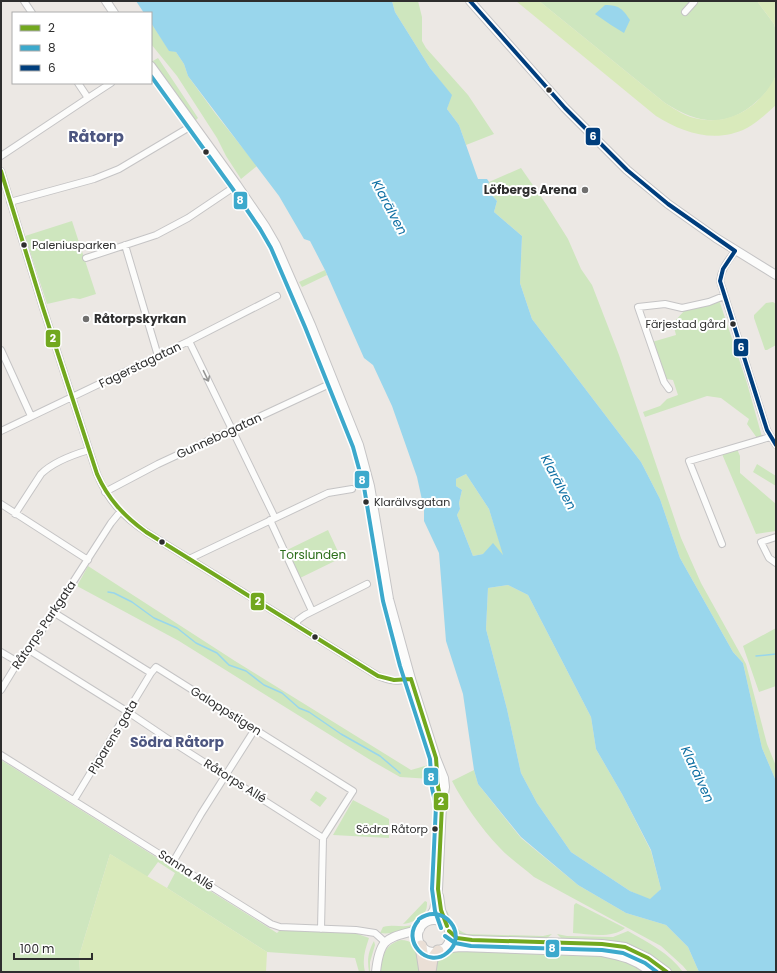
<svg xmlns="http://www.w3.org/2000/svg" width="777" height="973" font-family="Poppins,sans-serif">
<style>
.green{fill:#cee6be}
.pitch{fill:#d9eabb}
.water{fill:#99d6ec;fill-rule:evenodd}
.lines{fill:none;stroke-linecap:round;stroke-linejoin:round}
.stream{stroke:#99d6ec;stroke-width:1.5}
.minor-casing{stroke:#c5c4c5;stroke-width:8}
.tertiary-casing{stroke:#c5c4c5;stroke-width:10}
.motorway-casing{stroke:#c6c5c4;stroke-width:13}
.minor{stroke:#fcfcfb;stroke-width:6}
.tertiary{stroke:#fcfcfb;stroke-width:8}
.motorway{stroke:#eadfd6;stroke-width:11}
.bus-1-casing{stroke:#fff;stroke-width:7}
.bus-2-casing{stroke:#fff;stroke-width:7}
.bus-3-casing{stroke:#fff;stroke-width:7}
.bus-1{stroke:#72a81f;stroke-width:4}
.bus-2{stroke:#3ca9cc;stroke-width:4}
.bus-3{stroke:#003e7d;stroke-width:4}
.oneway{stroke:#959594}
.bus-dot{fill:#2e2e2e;stroke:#fff;stroke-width:1.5}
.poi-dot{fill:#706f6e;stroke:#fff;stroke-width:1.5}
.labels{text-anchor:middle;stroke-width:4;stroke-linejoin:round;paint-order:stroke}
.bus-label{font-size:11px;fill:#2e2e2e;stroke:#fff;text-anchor:start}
.poi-label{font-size:12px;font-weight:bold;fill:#2e2e2e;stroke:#fff;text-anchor:end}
.street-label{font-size:12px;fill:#2e2e2e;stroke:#fff}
.park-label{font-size:12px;fill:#2c6e1b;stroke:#fff}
.water-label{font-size:13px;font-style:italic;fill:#0d6fa3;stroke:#fff}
.quarter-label{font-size:14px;font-weight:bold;fill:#4d5680;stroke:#fff}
.district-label{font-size:16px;font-weight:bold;fill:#4d5680;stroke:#fff}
.line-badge{stroke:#fff;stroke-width:1.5}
.badge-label{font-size:11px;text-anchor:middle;font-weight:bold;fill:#fff}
</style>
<rect width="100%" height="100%" fill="#ece8e4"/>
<path class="green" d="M 392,1 L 418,1 L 422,17 L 422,41 L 426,48 L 468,95 L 494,134 L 466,145 L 459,125 L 447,109 L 451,95 L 430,68 L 395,12 Z
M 539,1 L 757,1 L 774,24 L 776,31 C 776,45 777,60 776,74 C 774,85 765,94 757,101 C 727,129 698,124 665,103 Z
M 151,23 L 169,50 L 176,52 L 184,64 L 188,76 L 215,113 L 257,166 L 241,179 L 226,156 L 217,138 L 177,76 L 151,44 Z
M 158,58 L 198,118 L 194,122 L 151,62 Z
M 521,168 L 546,204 L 568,239 L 581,269 L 592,285 L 619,355 L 681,538 L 701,583 L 746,664 L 767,744 L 776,766 L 776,781 L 762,748 L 743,663 L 733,652 L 680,558 L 660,499 L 641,462 L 532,319 L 520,283 L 522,236 L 494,212 L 497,201 L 490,193 L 487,187 L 489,182 Z
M 72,221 L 96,294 L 80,299 L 73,298 L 47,304 L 25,236 Z
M 325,270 L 327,275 L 302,287 L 299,282 Z
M 719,300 L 747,383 L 762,437 L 757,438 L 747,424 L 749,419 L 721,398 L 707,396 L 645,417 L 643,412 L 660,406 L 667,399 L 678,395 L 673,380 L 666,379 L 652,342 L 676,335 L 673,323 L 685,310 Z
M 773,302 L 776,304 L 776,345 L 767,350 L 765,350 L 754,318 L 754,315 L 766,303 Z
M 737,449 L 740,456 L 740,473 L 776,504 L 776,531 L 756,534 L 722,454 Z
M 757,464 L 776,476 L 776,486 L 753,472 Z
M 466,474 L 489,509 L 504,556 L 483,554 L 473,556 L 457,515 L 460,509 L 459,503 L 462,490 L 456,486 L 456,479 Z
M 328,530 L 341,558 L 298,579 L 285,551 Z
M 88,566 L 235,661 L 411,770 L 432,764 L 431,779 L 400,777 L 372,761 L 179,641 L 77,586 Z
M 508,585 L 528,595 L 591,717 L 596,749 L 622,794 L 651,851 L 661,889 L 650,900 L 630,891 L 571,852 L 537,803 L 521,773 L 507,709 L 486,629 L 488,588 Z
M 776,628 L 776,686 L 759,692 L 743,646 Z
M 1,760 L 277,933 L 280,930 L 355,933 L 369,938 C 365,950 362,959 365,972 L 359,972 L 355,958 L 267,952 L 167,888 L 175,873 L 158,862 L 147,877 L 110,854 L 79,956 L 80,972 L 1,972 Z
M 474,770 L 478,784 L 521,838 L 578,885 L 626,913 L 666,925 L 688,947 L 699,972 L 688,972 L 683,966 L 661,946 L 534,877 C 522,867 509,858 499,847 C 481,828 464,804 452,781 Z
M 316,791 L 327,798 L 320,807 L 310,800 Z
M 353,800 L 389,819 L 389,838 L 333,835 Z
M 433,831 L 435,832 L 437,838 L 433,907 L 431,906 L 435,840 Z
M 425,901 L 427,902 C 427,905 427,909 425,912 C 422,919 411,923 403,924 Z
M 576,903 L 625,928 C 611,939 589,934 573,933 L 574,905 Z
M 447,911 C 452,921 455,930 467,934 L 543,936 L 552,934 L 546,939 L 468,936 L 461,935 L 455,931 L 451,925 L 444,912 Z
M 425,917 L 427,919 C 416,929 394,935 380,933 L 383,927 C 401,923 408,932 425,917 Z
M 628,931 C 649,943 669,953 683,972 L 671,972 C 639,937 606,941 562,939 L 557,934 L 567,936 L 613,937 Z
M 401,940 C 421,941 420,956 421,972 L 380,972 C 381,957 385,944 401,940 Z
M 374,941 L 375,945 L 370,962 L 370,972 L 369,972 C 367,960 368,952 374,941 Z
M 466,950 L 601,954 L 622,959 L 644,972 L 434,972 C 434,952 450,952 466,950 Z"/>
<path class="pitch" d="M 516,1 L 539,1 L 665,103 C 676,110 686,117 699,119 C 732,126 763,104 776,75 L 776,105 C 767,113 758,122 747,128 C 716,144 683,133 656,116 Z
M 757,1 L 776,1 L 776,31 L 774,24 Z
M 110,854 L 167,888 L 267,952 L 266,972 L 80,972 L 79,956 Z"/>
<path class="water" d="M 136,1 L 392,1 L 395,12 L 430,68 L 452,95 L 447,109 L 459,125 L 478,179 L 487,179 L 489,182 L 487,187 L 490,193 L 497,201 L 494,212 L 522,236 L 520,283 L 532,319 L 641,462 L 660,499 L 680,558 L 733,652 L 743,663 L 762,748 L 776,781 L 776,972 L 699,972 L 688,947 L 666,925 L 626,913 L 578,885 L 521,837 L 478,784 L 474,770 L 463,694 L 446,641 L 439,553 L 424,521 L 424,509 L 417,477 L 392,406 L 373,365 L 364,358 L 325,270 L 310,241 L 304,239 L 279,196 L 188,76 L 184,64 L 176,52 L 169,51 L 151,23 L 151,13 L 144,13 ZM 466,474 L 489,509 L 503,555 L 493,543 L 483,554 L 473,556 L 457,515 L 460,509 L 459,503 L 462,490 L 456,486 L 456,479 ZM 508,585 L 528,595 L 591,717 L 596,749 L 622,794 L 651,850 L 661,889 L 650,899 L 630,891 L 571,852 L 537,803 L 521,773 L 507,709 L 486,629 L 488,588 Z
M 605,5 C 619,5 623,9 630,20 L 624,33 L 611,25 L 595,14 Z"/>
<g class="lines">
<path class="stream" d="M 108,592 L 114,593 L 132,602 L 154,618 L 177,628 L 196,643 L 217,653 L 229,665 L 246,671 L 264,685 L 282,693 L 299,708 L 309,712 L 341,734 L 380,756 L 400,773
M 756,656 L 776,654"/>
<defs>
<path id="minor" d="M 24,1 L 32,13
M 685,12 L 694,2
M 78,83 L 88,98
M 1,156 L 88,98 L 111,83
M 1,171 L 43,308 L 97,474 C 108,500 122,516 146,532 L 378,676 C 390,681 398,682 411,679
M 10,202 L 94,179 L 119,169 L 193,125
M 125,245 L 158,356
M 735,251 C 728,261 721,269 720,281 L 767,430 L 776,445
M 86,258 L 156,235 L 188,218 L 237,185
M 189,341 L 275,518
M 1,350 L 31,416
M 669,389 L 664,382 L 638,307 L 665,304 L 682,308 L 709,302 L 724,296
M 1,431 L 189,341 L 277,296
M 105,492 L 158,464 L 334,382
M 1,504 L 88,560
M 15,514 L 41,474 C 53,462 72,455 89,450
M 270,520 L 312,611
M 776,537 L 761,542 L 769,558 L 776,563
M 722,544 L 689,461 L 770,437
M 189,559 L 328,493 L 352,489
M 53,612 L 151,673 L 156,667 L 353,791 L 323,838
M 296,625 L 298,620 L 305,615 L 367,584
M 29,650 L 128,712 L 177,745 L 323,838 L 321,929
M 1,652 L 18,662
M 1,690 L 18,662 L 26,655 L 111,523 L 120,512
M 1,755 L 271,924 L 280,927 L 356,930 L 375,933 L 385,942
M 74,800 L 151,673
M 173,862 L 201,814 L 255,729"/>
<path id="tertiary" d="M 106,1 L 114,13
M 470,1 L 565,108 L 627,170 L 668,204 L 716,238 L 776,275
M 151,66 L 237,185 L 265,226 L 276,245 L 311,325 L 359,445 L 370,486 L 389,599 L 411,679 L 436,758 L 444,778 L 445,787 L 442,805 L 438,889 L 434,910 L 427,921
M 436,766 L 438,787 L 441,802
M 439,896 L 441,910 L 447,926
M418 936a16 16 0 1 1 32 0a16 16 0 1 1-32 0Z
M 449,931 L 457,938 L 472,940 L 602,944 L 625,947 L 648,958 L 667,972
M 442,949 L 460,947 L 602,952 C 622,956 634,959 651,972
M 376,972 C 380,935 388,939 420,929"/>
<path id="motorway" d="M 421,946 L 425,972
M 430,972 L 432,959 L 438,951"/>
</defs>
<use href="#minor" class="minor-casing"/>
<use href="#tertiary" class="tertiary-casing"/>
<use href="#motorway" class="motorway-casing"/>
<use href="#minor" class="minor"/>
<use href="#tertiary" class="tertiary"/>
<use href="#motorway" class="motorway"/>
<defs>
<path id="bus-1" d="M 1,171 L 43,308 L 97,474 C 108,499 124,516 146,532 L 378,676 L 394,680 L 411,679
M 411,679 L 436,758 L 438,787 L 442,805 L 438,889 L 441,910 L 447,926
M 449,931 L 457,938 L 472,940 L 602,944 L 625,947 L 648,958 L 667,972"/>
<path id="bus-2" d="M 151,76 L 232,188 L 260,229 L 271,248 L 305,327 L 353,447 L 364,487 L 383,601 L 400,666 L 430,759 L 432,788 L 436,806 L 432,889 L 435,911 L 441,928
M 418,921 C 401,941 427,969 447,953 C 470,935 443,901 419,919
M 445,936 L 455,943 L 471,946 L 602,950 L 623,953 L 645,963 L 657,972"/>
<path id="bus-3" d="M 470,1 L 565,108 L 627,170 L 668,204 L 735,251
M 735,251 L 723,269 L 720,281 L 767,430 L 776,445"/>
</defs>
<use href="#bus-1" class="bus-1-casing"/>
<use href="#bus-2" class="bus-2-casing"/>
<use href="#bus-3" class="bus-3-casing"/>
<use href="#bus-1" class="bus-1"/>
<use href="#bus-2" class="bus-2"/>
<use href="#bus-3" class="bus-3"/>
</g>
<defs><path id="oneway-shaft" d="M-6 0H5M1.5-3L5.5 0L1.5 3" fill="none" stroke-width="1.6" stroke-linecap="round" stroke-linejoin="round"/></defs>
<use class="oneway" href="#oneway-shaft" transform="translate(206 376) rotate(64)"/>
<g class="bus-dot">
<circle cx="549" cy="90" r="3.5"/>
<circle cx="206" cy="152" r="3.5"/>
<circle cx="24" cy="245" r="3.5"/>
<circle cx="733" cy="324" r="3.5"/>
<circle cx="366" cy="502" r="3.5"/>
<circle cx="162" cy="542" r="3.5"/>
<circle cx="315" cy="637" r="3.5"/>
<circle cx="435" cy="829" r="3.5"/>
</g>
<g class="poi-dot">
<circle cx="585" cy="190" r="4"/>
<circle cx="86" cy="319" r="4"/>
</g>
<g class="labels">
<g class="bus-label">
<text x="32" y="249">Paleniusparken</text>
<text x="726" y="328" text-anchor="end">Färjestad gård</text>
<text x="374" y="506">Klarälvsgatan</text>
<text x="428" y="833" text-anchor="end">Södra Råtorp</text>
</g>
<g class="poi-label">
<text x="577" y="194">Löfbergs Arena</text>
<text x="94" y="323" text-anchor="start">Råtorpskyrkan</text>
</g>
<g class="street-label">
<text transform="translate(140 365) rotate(-26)" y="4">Fagerstagatan</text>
<text transform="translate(219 436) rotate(-25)" y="4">Gunnebogatan</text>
<text transform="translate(44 625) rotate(-56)" y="4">Råtorps Parkgata</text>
<text transform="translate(226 711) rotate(32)" y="4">Galoppstigen</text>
<text transform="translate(113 737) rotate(-59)" y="4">Piparens gata</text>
<text transform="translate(235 781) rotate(32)" y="4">Råtorps Allé</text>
<text transform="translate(186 870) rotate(33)" y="4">Sanna Allé</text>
</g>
<g class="park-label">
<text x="313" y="559">Torslunden</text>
</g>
<g class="water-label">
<text transform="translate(390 207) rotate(62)" y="5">Klarälven</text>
<text transform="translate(559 482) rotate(62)" y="5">Klarälven</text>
<text transform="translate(698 774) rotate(65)" y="5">Klarälven</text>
</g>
<g class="quarter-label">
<text x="177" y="747">Södra Råtorp</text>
</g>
<g class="district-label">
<text x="96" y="142">Råtorp</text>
</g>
</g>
<g class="line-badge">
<rect x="585" y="127" width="16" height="19" rx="4" fill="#003e7d"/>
<rect x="233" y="191" width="15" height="19" rx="4" fill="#3ca9cc"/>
<rect x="45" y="329" width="16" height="19" rx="4" fill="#72a81f"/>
<rect x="733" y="338" width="16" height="19" rx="4" fill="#003e7d"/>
<rect x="354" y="470" width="16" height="19" rx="4" fill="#3ca9cc"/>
<rect x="250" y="592" width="15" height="19" rx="4" fill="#72a81f"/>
<rect x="423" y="767" width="16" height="19" rx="4" fill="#3ca9cc"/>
<rect x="433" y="792" width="16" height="19" rx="4" fill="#72a81f"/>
<rect x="545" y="939" width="15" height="19" rx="4" fill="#3ca9cc"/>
</g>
<g class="badge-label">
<text x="593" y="140">6</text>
<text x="240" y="204">8</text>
<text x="53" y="342">2</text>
<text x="741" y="351">6</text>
<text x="362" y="484">8</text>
<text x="258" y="605">2</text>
<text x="431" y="781">8</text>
<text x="441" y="805">2</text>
<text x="552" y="952">8</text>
</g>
<rect width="777" height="973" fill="none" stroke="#2e2e2e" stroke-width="4"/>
<rect x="12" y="12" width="140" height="72" fill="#ffffff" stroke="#ababab"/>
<rect x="20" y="25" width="20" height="6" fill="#72a81f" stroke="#ababab"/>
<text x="48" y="32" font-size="12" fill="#2e2e2e">2</text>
<rect x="20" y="45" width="20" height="6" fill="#3ca9cc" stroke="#ababab"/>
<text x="48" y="52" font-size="12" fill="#2e2e2e">8</text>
<rect x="20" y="65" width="20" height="6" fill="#003e7d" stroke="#ababab"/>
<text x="48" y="72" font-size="12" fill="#2e2e2e">6</text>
<path d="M14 953v6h78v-6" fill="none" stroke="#2e2e2e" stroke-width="2"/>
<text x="20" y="953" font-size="12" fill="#2e2e2e" stroke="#ffffff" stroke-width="3" paint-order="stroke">100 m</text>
</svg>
